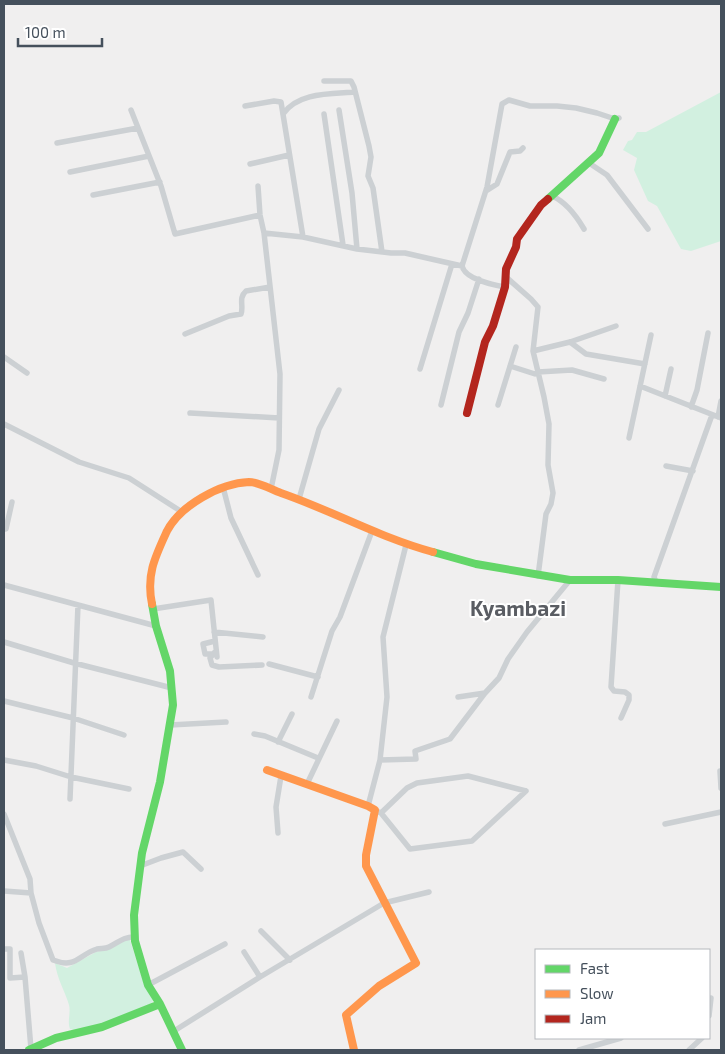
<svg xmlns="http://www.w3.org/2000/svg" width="725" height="1054" font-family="'Exo 2',sans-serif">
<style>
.green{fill:#d2f0e0}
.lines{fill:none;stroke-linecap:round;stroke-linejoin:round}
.street{stroke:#ccd0d3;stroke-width:5.5}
.fast{stroke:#63d668;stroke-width:8}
.slow{stroke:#ff974d;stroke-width:8}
.jam{stroke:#b3261e;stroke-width:8}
.labels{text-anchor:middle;stroke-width:4;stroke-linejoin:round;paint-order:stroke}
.quarter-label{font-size:21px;font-weight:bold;fill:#5a5d63;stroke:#fff}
</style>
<rect width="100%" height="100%" fill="#f0efef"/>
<path class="green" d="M 721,92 L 721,241 L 691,251 L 681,249 L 657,206 L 648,201 L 634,170 L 637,158 L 623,150 L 628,141 L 632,140 L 637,132 L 646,132 Z
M 126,939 L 130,940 L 144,984 L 153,1000 L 152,1003 L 103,1024 L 74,1030 L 70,1029 C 67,1021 71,1013 69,1005 C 65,991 57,979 55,963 L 67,968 L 96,952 L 112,948 Z"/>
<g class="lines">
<path class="street" d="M 324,81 L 351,81 L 354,87 L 369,146 L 371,157 L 368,176 L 373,188 L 382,252
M 245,106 L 274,101 L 281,102 L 303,237
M 131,110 L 161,186 L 175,234 L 260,215
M 339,110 L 352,193 L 357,249
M 283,114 C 298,92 331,94 355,92
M 324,114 L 343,245
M 57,143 L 138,128
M 589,163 L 607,175 L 648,229
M 250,164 L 289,155
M 70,172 L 149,156
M 258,186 L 260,215 L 264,233 L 280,374 L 279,450 L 271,489
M 486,191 L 497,184 L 510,152 L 520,151 L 523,148
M 93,195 L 160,182
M 552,196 C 566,202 577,217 584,229
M 264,233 L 303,237 L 357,249 L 391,253 L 405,253 L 462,266
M 506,277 L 531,299 L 538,307 L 533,351 L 544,397 L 549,424 L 548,465 L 553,493 L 551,504 L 546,514 L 538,576
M 505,287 C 493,285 465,279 462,266 L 487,187 L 502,104 L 509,100 L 530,106 L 557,106 L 576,108 L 597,113 L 615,119 L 619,118
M 185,334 L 229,316 L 241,314 C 244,306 238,298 246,291 L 270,287
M 570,342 L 586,354 L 645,364
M 533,351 L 570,342 L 616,326
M 4,357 L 27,373
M 510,366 L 535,374 L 538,372 L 572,370 L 604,379
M 420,369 L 452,264
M 640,386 L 721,418
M 665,396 L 671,369
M 441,405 L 459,332 L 468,313 L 479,279
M 498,405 L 516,347
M 691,407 L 697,390 L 708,333
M 190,413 L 279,418
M 718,417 L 721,401
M 4,424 L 79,462 L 129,478 L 182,512
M 629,438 L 651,335
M 666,466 L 693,471
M 223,487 L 231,518 L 258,575
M 299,499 L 319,429 L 339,390
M 4,529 L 6,529 L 12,502
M 618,580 L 611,687 L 614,691 L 625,692 L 629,695 L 629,700 L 621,718
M 656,582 L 654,577 L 712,415
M 4,585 L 156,626
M 153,609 L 211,600 L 217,657
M 214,632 L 263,637
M 215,641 L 203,644 L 205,654 L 213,654 L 216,651 L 210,658 L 212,665 L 219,667 L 262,665
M 4,642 L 74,663 L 172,688
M 269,664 L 318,677
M 311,697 L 332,631 L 340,617 L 372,531
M 458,697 L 485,693
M 4,701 L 73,718 L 124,735
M 170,725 L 226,722
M 254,734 L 265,736 L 318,758
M 278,742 L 292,714
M 4,760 L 36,766 L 71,777 L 129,789
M 380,760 L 416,759 L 415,751 L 450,739 L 485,693 L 499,678 L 508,659 L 527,632 L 570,580
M 720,771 L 721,788
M 307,784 L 337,721
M 70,799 L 78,605
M 368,806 L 380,760 L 387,697 L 383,637 L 406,545
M 379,812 L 381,813 L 407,788 L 417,783 L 468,776 L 526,791
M 381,813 L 410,849 L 472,841 L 526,791
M 4,814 L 30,879 L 31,893 L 39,923 L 53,960 C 76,969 78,955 97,949 C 101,948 105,949 109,947 C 119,942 123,937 134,937
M 665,824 L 721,812
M 278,833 L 276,807 L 281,776
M 140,866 L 161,858 L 183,852 L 201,869
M 4,891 L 31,893
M 261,931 L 290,960
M 4,949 L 10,949 L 10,978 L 25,977
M 244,952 L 260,977
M 21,953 L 25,977 L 31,1049
M 148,985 L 225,944
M 709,1016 L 711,998
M 174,1031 L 260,977 L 384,903 L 429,892
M 579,1050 L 621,1038
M 689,1050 L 702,1038"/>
<path class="fast" d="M 548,199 L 599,153 L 615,119
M 433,552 L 476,564 L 570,580 L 618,580 L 721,587
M 152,604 L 156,626 L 170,671 L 173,705 L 160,782 L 142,853 L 134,915 L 135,941 L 148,985 L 160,1004 L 182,1050
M 29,1050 L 56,1038 L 102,1027 L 160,1004"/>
<path class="slow" d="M 152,604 C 146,575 155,557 167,531 C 180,506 220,483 249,482 C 259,482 272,490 281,493 C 333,511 381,538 433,552
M 267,770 L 368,806 L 375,810 L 366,855 L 366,866 L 416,963 L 379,986 L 346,1015 L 354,1050"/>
<path class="jam" d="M 467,413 L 485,342 L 493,326 L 505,287 L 506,269 L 516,247 L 517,239 L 541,205 L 548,199"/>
</g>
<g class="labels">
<g class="quarter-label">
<text x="518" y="616">Kyambazi</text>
</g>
</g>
<rect width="725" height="1054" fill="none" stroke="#45505c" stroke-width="10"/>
<rect x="535" y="949" width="175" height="90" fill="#ffffff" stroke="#b5b9be"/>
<rect x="545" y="965" width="25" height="8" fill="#63d668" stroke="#b5b9be"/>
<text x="580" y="974" font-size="15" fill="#45505c">Fast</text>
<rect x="545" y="990" width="25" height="8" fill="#ff974d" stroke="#b5b9be"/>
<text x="580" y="999" font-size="15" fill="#45505c">Slow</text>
<rect x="545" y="1015" width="25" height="8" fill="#b3261e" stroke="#b5b9be"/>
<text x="580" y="1024" font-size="15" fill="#45505c">Jam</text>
<path d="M18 38v8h84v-8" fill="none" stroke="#45505c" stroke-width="2.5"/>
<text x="25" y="38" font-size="15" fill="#45505c" stroke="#ffffff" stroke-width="4" paint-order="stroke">100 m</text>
</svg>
